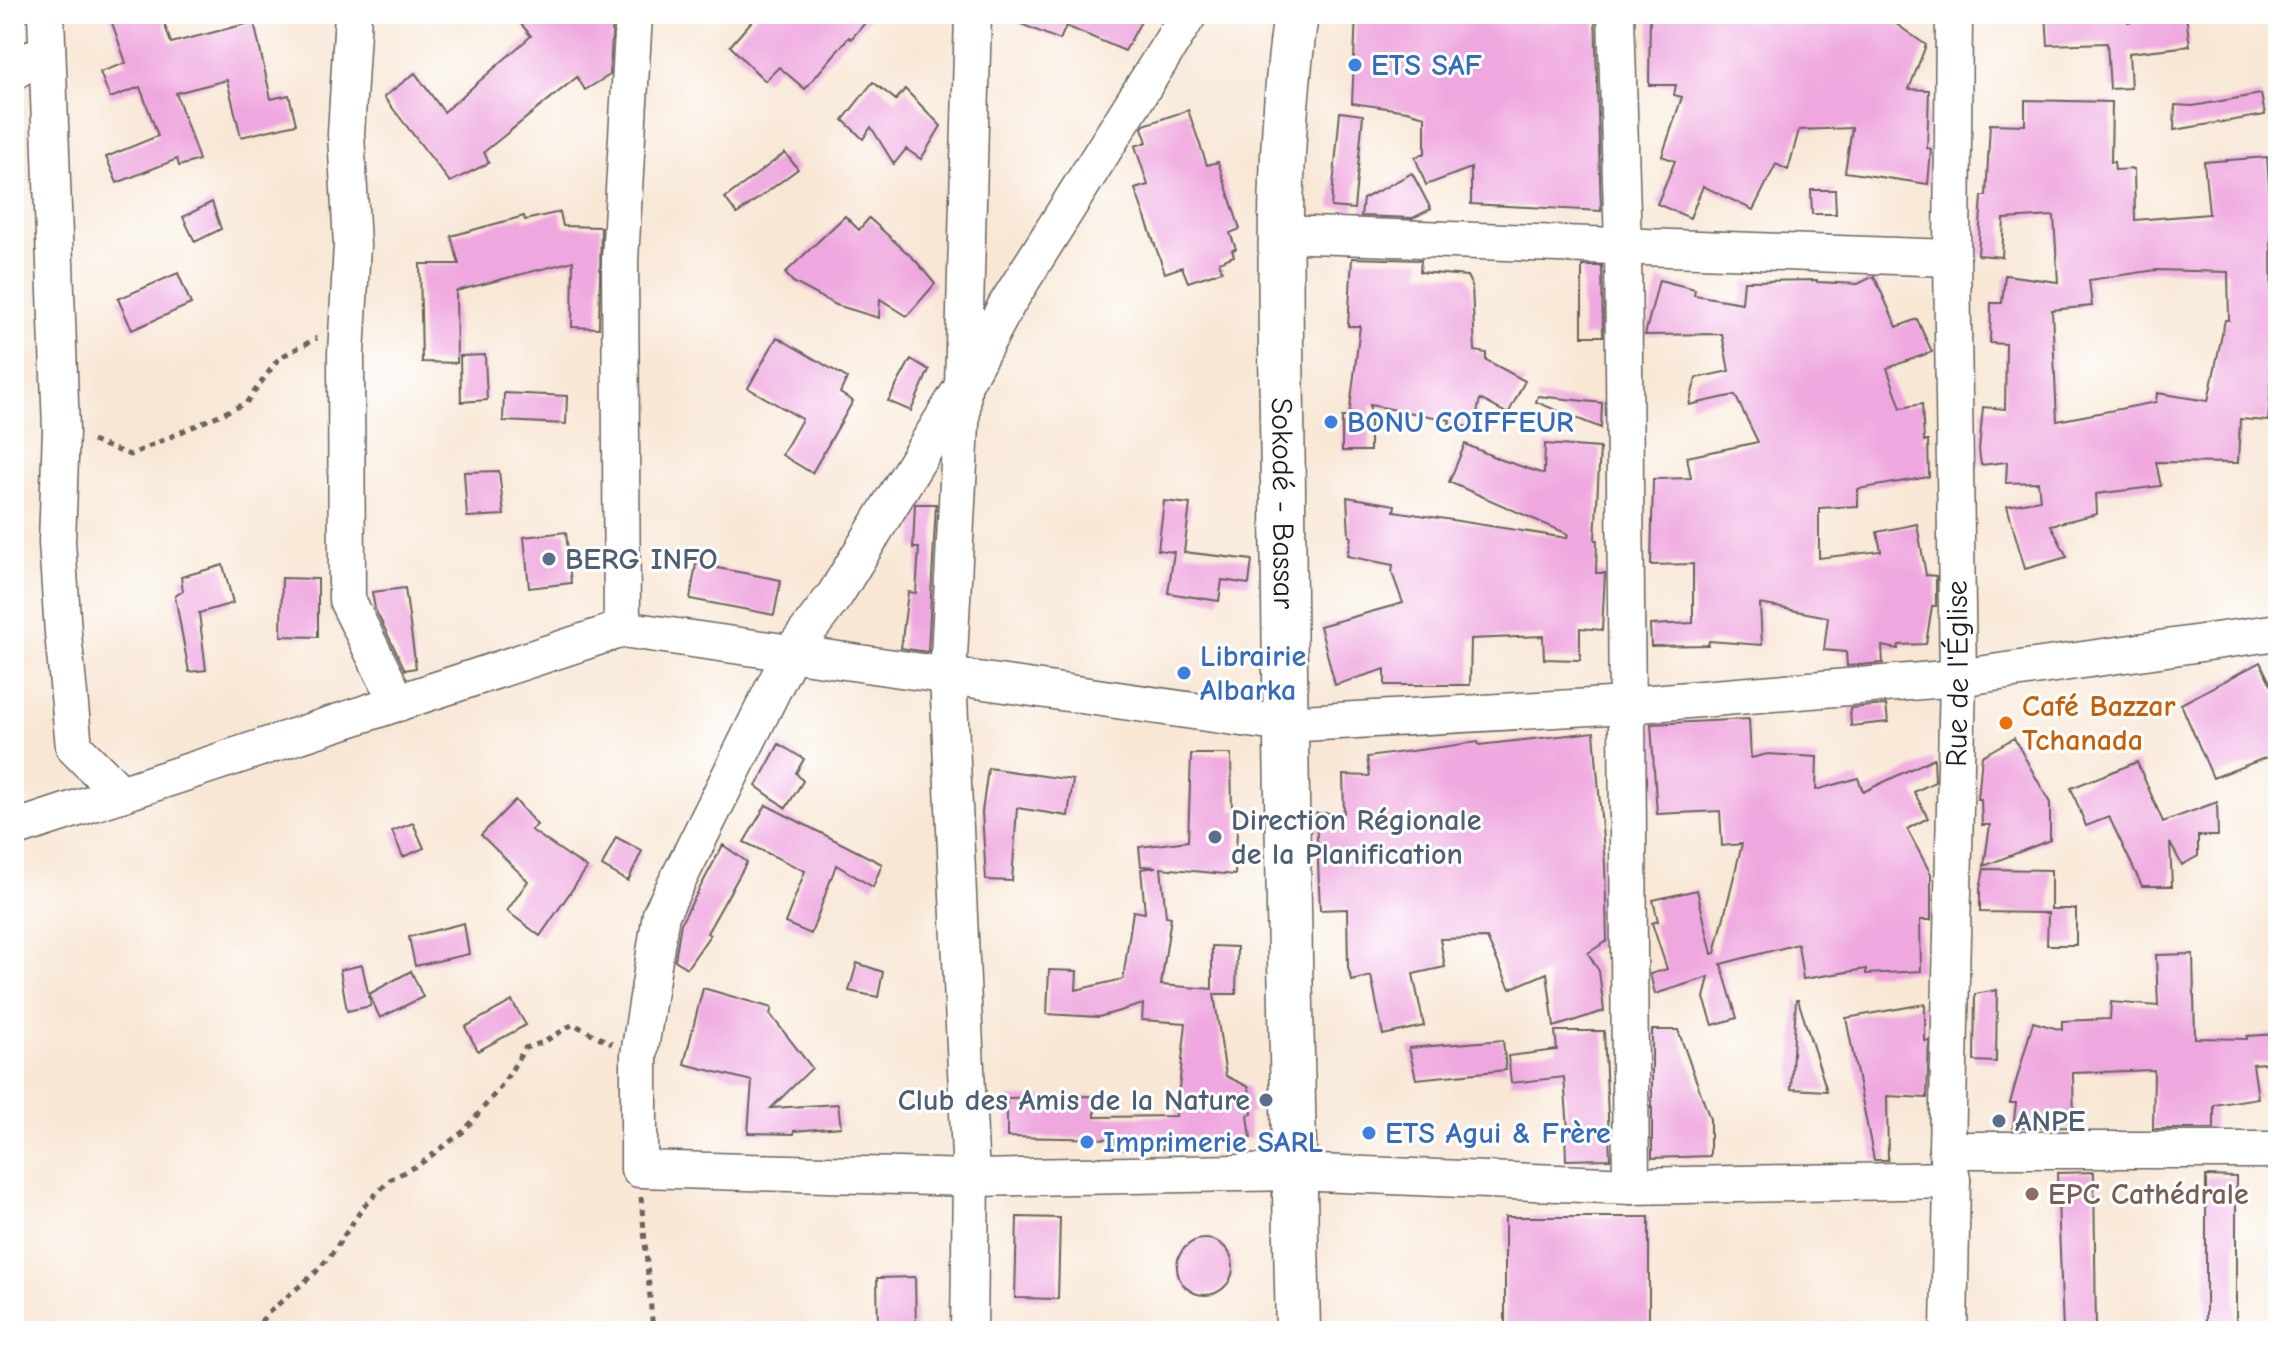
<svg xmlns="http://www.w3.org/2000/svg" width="2292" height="1345" font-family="'Comic Neue',sans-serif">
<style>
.building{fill:#efa8df;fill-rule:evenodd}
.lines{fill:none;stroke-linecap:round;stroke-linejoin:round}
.minor-casing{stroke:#69635d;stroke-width:39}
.major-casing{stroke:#69635d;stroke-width:47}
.path{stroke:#69635d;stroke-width:5;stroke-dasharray:6 6;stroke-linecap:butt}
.minor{stroke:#fff;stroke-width:36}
.major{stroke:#fff;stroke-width:44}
.shop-dot{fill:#3f7fe0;stroke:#fff;stroke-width:3}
.service-dot{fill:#5c6f8a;stroke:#fff;stroke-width:3}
.food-dot{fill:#e8710a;stroke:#fff;stroke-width:3}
.education-dot{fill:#8d6e63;stroke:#fff;stroke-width:3}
.labels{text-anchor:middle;stroke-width:6;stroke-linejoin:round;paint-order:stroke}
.shop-label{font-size:30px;font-weight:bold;fill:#366cbe;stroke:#fff;text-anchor:start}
.street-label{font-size:30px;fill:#1c1c1c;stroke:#fff}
.service-label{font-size:30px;font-weight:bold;fill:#4e5e75;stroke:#fff;text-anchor:start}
.food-label{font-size:30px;font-weight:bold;fill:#c56008;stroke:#fff;text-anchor:start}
.education-label{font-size:30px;font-weight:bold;fill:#785e54;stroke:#fff;text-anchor:start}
</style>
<rect width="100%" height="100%" fill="#fff"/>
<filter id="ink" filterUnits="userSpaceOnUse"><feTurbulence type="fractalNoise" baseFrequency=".0125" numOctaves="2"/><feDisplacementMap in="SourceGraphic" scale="16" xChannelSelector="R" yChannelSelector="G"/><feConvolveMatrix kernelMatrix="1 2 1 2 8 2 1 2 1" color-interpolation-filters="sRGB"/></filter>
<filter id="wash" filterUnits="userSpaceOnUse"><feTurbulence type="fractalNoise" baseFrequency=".006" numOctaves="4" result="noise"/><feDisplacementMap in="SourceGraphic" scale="32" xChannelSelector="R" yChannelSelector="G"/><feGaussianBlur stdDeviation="1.8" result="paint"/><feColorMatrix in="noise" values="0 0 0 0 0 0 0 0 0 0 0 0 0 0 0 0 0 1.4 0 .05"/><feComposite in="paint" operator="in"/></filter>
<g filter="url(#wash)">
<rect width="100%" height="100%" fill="#f8e7d5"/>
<g id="blocks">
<path class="building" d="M 109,14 L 161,14 L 171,43 L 254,22 L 271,99 L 289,95 L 296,124 L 241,137 L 227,80 L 176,93 L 199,160 L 179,166 L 177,159 L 117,183 L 106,157 L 158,136 L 140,87 L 110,98 L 100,72 L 126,63 Z
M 513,14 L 613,14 L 610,75 L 585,90 L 577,77 L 484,152 L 489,163 L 450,182 L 384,97 L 415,73 L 444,112 L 531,36 Z
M 758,14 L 873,14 L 851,39 L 849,37 L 805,89 L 779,67 L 765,81 L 730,46 Z
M 1070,14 L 1145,14 L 1125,51 L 1066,26 L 1060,40 L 999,15 Z
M 1356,14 L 1420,16 L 1421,14 L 1595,14 L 1601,211 L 1471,204 L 1471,168 L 1426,185 L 1415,157 L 1425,153 L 1425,116 L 1407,111 L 1352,103 Z
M 1650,14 L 1882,14 L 1926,45 L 1909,89 L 1929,90 L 1927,148 L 1931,149 L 1928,184 L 1845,172 L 1852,128 L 1799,130 L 1788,170 L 1776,164 L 1753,210 L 1703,186 L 1690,218 L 1657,204 L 1675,161 L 1662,156 L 1682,97 L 1674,95 L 1676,85 L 1649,85 Z
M 2046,14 L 2127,14 L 2128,22 L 2186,15 L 2190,46 L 2129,53 L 2131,88 L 2110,89 L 2107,43 L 2048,45 Z
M 873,82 L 896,100 L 905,89 L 941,126 L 921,159 L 906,149 L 894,164 L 871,127 L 863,139 L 843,120 Z
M 2261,94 L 2265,115 L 2174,130 L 2175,105 L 2193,106 Z
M 2025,100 L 2112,102 L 2111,162 L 2114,162 L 2115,170 L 2134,169 L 2135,220 L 2209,214 L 2204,162 L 2267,157 L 2271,212 L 2272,373 L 2268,421 L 2240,419 L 2238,463 L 2156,462 L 2161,486 L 2096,494 L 2097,514 L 2051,525 L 2067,557 L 2025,569 L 2007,506 L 2040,500 L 2038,482 L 2006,483 L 2007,462 L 1981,465 L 1979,450 L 1983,407 L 2005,409 L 2006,344 L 1990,343 L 1991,303 L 2002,303 L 2005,275 L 2058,282 L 2054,216 L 2004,219 L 2002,257 L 1978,255 L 1982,196 L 1986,196 L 1990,124 L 2025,125 ZM 2156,270 L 2228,272 L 2229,320 L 2225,320 L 2208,401 L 2157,393 L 2156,402 L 2057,421 L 2052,310 L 2092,306 L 2089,280 Z
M 1188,110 L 1207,165 L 1218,162 L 1240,229 L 1230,233 L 1236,249 L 1232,250 L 1234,256 L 1219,262 L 1222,271 L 1188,282 L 1182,267 L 1165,273 L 1135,189 L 1148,185 L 1135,146 L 1147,142 L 1142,128 L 1144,125 Z
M 1340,112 L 1363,115 L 1354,209 L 1331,207 Z
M 785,153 L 798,169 L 737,214 L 725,198 Z
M 1412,173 L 1431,209 L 1413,218 L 1361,216 L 1363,199 Z
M 1811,190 L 1835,190 L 1836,214 L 1812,214 Z
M 212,202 L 221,229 L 195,242 L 183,217 Z
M 560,212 L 563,226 L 601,227 L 599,328 L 572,327 L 573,261 L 456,291 L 457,363 L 422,362 L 420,264 L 459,264 L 451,236 L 524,216 L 525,220 Z
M 845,216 L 859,230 L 869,218 L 916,261 L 935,284 L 907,316 L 880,299 L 879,318 L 836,305 L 793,282 L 785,273 Z
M 1352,258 L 1421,260 L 1420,272 L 1467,276 L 1472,286 L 1475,351 L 1486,353 L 1486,360 L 1525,381 L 1508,414 L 1480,399 L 1474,428 L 1449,423 L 1450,420 L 1370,405 L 1370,451 L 1342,451 L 1342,417 L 1349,417 L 1360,326 L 1348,326 Z
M 1582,266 L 1602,266 L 1603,336 L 1582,336 Z
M 178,273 L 191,304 L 132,330 L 118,299 Z
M 1874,276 L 1897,327 L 1917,319 L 1932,352 L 1887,368 L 1901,408 L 1922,404 L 1924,441 L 1928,441 L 1929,477 L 1858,489 L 1858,506 L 1819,508 L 1819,558 L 1881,551 L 1877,532 L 1917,524 L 1926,575 L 1936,576 L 1936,606 L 1932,606 L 1926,644 L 1899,645 L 1898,649 L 1882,646 L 1883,663 L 1847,666 L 1846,652 L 1824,650 L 1828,617 L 1760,604 L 1762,645 L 1709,641 L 1708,645 L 1651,646 L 1650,625 L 1693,623 L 1693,564 L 1651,565 L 1653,479 L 1691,478 L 1687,457 L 1758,442 L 1735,395 L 1689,405 L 1696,378 L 1729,371 L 1722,334 L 1645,335 L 1659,280 L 1695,289 L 1694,295 L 1742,303 L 1744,281 L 1817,280 L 1817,282 L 1858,284 Z
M 777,337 L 847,378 L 840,393 L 853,401 L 812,473 L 782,455 L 802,419 L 748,388 Z
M 485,355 L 487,400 L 461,402 L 460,356 Z
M 911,359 L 929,370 L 911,411 L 888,401 Z
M 504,393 L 567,396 L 566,424 L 503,421 Z
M 1538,396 L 1602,403 L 1601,428 L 1536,402 Z
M 1465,444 L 1499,459 L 1544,474 L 1545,444 L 1600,448 L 1595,540 L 1597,540 L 1596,573 L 1605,573 L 1602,630 L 1580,628 L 1580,660 L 1544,659 L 1543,636 L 1471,639 L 1470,685 L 1385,685 L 1385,669 L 1335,685 L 1320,626 L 1403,603 L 1392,573 L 1393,565 L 1347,556 L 1351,537 L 1349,536 L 1347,497 L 1395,505 L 1394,511 L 1567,538 L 1568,534 L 1449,482 Z
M 499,471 L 504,515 L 467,517 L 464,472 Z
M 1164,501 L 1190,504 L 1184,552 L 1252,560 L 1249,584 L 1222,580 L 1219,601 L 1168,593 L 1174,552 L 1158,550 Z
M 915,504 L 936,504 L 928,652 L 901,648 L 908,592 L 916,593 L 919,548 L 913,548 Z
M 566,532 L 571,583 L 529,588 L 524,537 Z
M 696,564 L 781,580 L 774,615 L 690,599 Z
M 223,565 L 233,603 L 199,613 L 206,670 L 189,672 L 175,596 L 183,591 L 181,577 Z
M 282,578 L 318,579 L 318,637 L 281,636 Z
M 405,588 L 416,668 L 405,670 L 375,609 L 372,592 Z
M 2260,662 L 2278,699 L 2278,753 L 2213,778 L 2181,704 Z
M 1886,705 L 1888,722 L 1851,726 L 1850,708 Z
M 1749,719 L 1751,758 L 1768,754 L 1817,757 L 1816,790 L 1858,778 L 1863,792 L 1934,758 L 1935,782 L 1914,792 L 1928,818 L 1907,829 L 1931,874 L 1931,920 L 1920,920 L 1921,971 L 1866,974 L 1866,969 L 1803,979 L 1798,944 L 1721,964 L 1737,1018 L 1713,1025 L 1704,998 L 1709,977 L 1655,994 L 1650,974 L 1667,969 L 1652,923 L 1658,921 L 1653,900 L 1697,890 L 1712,954 L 1715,953 L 1742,844 L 1722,846 L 1720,811 L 1657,814 L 1651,724 Z
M 1594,732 L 1605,864 L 1607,941 L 1588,953 L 1599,971 L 1604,1011 L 1554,1027 L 1547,973 L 1510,989 L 1487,938 L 1440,939 L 1445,967 L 1413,974 L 1424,1026 L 1383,1035 L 1371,976 L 1352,981 L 1348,968 L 1347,909 L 1320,910 L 1316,813 L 1344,813 L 1343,775 L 1370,776 L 1367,757 L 1478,742 L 1479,745 Z
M 2014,738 L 2050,803 L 2050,840 L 1984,866 L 1990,825 L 1982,825 L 1981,799 L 1978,799 L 1982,756 Z
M 779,744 L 804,759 L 796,773 L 803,781 L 786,808 L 756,786 Z
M 1191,754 L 1231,754 L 1232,811 L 1238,811 L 1235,875 L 1161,868 L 1166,916 L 1171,917 L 1161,985 L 1212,989 L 1212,946 L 1237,947 L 1236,994 L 1214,994 L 1226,1076 L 1249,1087 L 1252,1114 L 1248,1115 L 1251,1138 L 1162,1143 L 1163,1149 L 1115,1150 L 1115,1139 L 1007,1137 L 1007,1098 L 1095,1096 L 1095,1117 L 1176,1116 L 1186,1023 L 1142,1020 L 1143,1004 L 1099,1017 L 1047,1014 L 1049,970 L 1077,971 L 1076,990 L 1123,979 L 1133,911 L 1145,913 L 1141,869 L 1156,867 L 1141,866 L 1139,847 L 1188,841 Z
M 2137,762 L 2163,822 L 2217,802 L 2218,836 L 2198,836 L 2198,856 L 2182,865 L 2170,843 L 2172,886 L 2142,886 L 2109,817 L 2086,826 L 2071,788 Z
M 988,768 L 1073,780 L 1068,816 L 1017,808 L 1012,881 L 986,880 L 982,812 Z
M 515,800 L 537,825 L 531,830 L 587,868 L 540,936 L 507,911 L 528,881 L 481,835 Z
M 766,805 L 882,864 L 873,887 L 836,865 L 811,934 L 785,923 L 805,871 L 744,842 Z
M 413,823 L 424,848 L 403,857 L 392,831 Z
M 616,837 L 642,851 L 628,881 L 602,866 Z
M 723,845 L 747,862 L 707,933 L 710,935 L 687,968 L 675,960 L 681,923 Z
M 1984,869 L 2051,870 L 2051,909 L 2076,909 L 2076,945 L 2047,945 L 2048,913 L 1980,912 L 1980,889 Z
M 464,923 L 469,954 L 415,966 L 409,937 Z
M 2193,954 L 2195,1038 L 2247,1039 L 2247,1036 L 2278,1034 L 2278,1062 L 2253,1064 L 2258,1098 L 2214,1105 L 2214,1129 L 2153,1129 L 2154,1070 L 2073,1073 L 2074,1127 L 2013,1128 L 2016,1103 L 2010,1103 L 2033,1022 L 2062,1030 L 2062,1021 L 2110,1019 L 2111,1002 L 2158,1006 L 2156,955 Z
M 857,963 L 883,972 L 878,997 L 849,991 Z
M 362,965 L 371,1006 L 347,1011 L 340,970 Z
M 411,971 L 423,997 L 380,1018 L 369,994 Z
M 703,988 L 772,1008 L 770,1014 L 812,1068 L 771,1108 L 838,1104 L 841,1127 L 794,1131 L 794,1134 L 748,1133 L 752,1081 L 684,1064 Z
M 1997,990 L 1996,1062 L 1974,1061 L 1975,994 Z
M 1796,1000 L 1798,1000 L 1827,1091 L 1791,1089 Z
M 512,1001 L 526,1025 L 478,1051 L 465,1027 Z
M 1925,1004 L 1925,1041 L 1929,1041 L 1927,1098 L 1887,1096 L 1888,1160 L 1874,1160 L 1846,1018 Z
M 1652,1030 L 1678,1030 L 1710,1119 L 1710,1156 L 1652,1158 Z
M 1555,1031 L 1604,1031 L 1610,1159 L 1566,1160 L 1565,1130 L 1568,1130 L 1564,1077 L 1511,1083 L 1508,1056 L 1557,1050 Z
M 1503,1040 L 1506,1070 L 1416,1079 L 1409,1048 Z
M 2094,1172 L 2096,1331 L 2063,1331 L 2057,1173 Z
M 2206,1176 L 2236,1177 L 2236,1331 L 2206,1331 Z
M 1017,1217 L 1060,1218 L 1058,1299 L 1015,1298 Z
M 1505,1217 L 1649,1217 L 1649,1328 L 1505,1328 Z
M1177 1267a28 28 0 1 1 56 0a28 28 0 1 1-56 0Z
M 915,1277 L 916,1331 L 878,1331 L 877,1278 Z"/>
</g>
</g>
<g filter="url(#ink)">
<use href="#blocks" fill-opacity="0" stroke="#69635d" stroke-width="2"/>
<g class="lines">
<defs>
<g id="minor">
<path d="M 46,14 L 61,430 L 57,542 L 63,633 L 74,747 L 121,794"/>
<path d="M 353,14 L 346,134 L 352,245 L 346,354 L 347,600 L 398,703"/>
<path d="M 1189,14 L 1007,304 L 963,386 L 835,595 L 791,653 L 661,914 L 639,1055 L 639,1169 L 971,1178 L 1294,1172 L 1631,1186 L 1952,1180"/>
<path d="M 1616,14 L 1623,246 L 1631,1186"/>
<path d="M 14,71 L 47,50"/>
<path d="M 1281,234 L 1952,258"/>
<path d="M 622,629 L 620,260 L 634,14"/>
<path d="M 14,829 L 622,629 L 1284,724 L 1627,705 L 1958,678 L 2278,632"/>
<path d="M 1947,1150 L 2278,1150"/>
<path d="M 969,1331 L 971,1178 L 948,676 L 963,386 L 973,14"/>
<path id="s1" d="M 1949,1331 L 1952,1180 L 1947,1150 L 1958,678 L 1952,258 L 1954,14"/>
</g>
<g id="major">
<path id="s2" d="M 1296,14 C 1273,173 1282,336 1283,497 C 1285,775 1292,1053 1298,1331"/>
</g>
</defs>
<use href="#minor" class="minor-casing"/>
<use href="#major" class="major-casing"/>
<path class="path" d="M 92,441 L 130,455 L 246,403 L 279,358 L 317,338
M 641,1197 L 653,1331
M 253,1331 L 268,1313 L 315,1273 L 331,1255 L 364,1206 L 391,1179 L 420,1164 L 464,1131 L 503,1084 L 525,1048 L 544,1042 L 573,1024 L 612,1044"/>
<use href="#minor" class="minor"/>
<use href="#major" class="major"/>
</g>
</g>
<g class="shop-dot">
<circle cx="1355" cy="65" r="8"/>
<circle cx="1331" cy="422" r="8"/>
<circle cx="1184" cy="673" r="8"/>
<circle cx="1369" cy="1133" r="8"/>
<circle cx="1087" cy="1142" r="8"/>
</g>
<g class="service-dot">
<circle cx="549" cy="559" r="8"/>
<circle cx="1215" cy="837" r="8"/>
<circle cx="1266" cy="1100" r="8"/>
<circle cx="1999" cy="1121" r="8"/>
</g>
<circle class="food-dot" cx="2006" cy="723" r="8"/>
<circle class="education-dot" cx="2032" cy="1194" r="8"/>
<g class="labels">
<g class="shop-label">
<text x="1371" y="75">ETS SAF</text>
<text x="1347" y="432">BONU COIFFEUR</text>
<text x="1200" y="666">Librairie<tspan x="1200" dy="34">Albarka</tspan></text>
<text x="1385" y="1143">ETS Agui &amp; Frère</text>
<text x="1103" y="1152">Imprimerie SARL</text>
</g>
<g class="street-label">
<text dy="10" stroke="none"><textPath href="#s2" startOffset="490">Sokodé - Bassar</textPath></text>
<text dy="10" stroke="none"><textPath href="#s1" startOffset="658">Rue de l'Église</textPath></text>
</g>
<g class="service-label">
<text x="565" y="569">BERG INFO</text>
<text x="1231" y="830">Direction Régionale<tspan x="1231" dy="34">de la Planification</tspan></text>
<text x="1250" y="1110" text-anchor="end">Club des Amis de la Nature</text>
<text x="2015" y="1131">ANPE</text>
</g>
<g class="food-label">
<text x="2022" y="716">Café Bazzar<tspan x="2022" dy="34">Tchanada</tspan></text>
</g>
<g class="education-label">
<text x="2048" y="1204">EPC Cathédrale</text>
</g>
</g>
<rect width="2292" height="1345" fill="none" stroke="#fff" stroke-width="48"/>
</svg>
